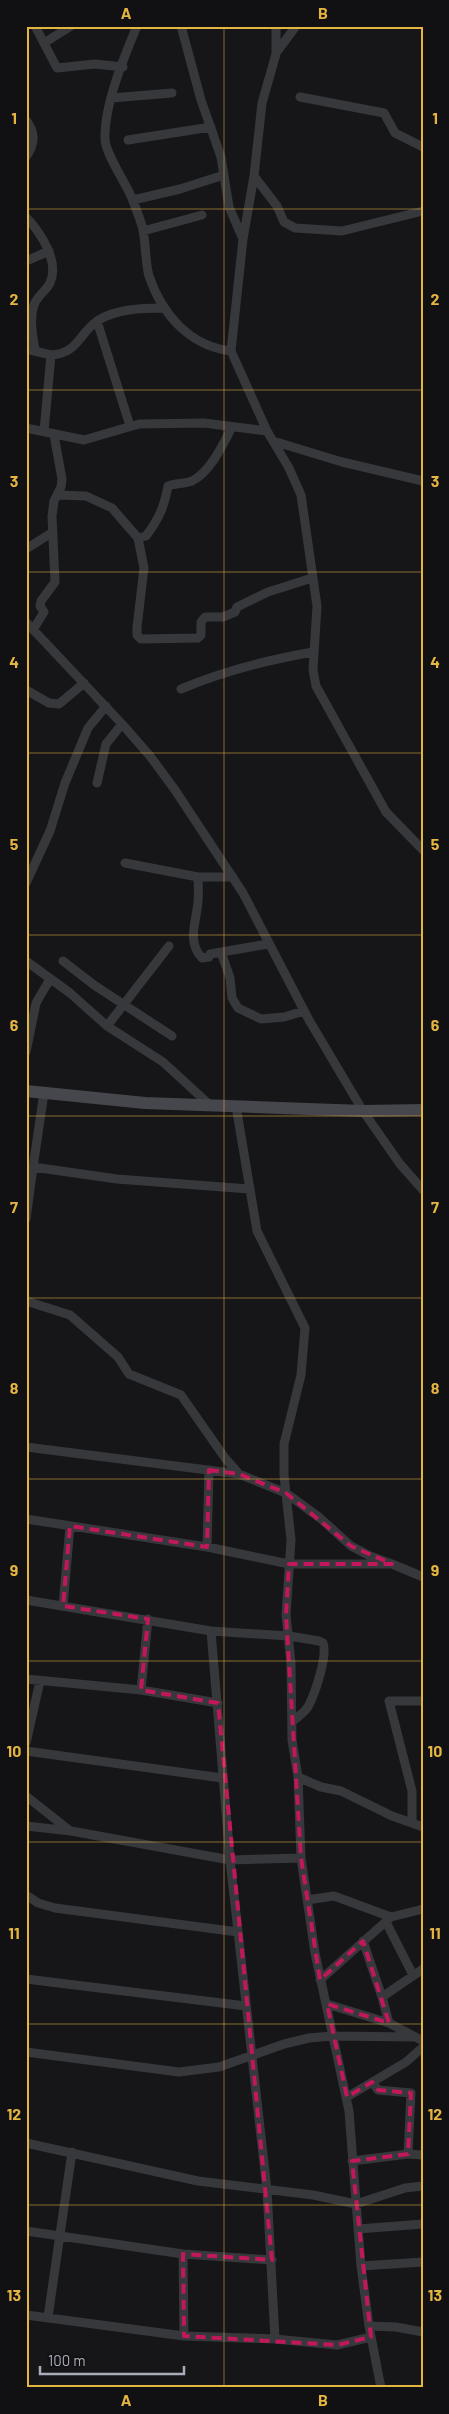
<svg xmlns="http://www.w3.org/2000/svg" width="449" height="2414" font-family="Barlow,sans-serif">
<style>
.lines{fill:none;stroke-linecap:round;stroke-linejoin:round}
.street{stroke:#37383c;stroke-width:9}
.secondary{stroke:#45474c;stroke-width:12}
.marked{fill:none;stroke:#c2185b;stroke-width:4;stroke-dasharray:10 6;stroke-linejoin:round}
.grid{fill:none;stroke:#e5b541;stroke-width:1;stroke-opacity:0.55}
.neatline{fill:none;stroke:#e5b541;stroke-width:2}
.grid-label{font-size:16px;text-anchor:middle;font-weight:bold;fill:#e5b541}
</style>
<rect width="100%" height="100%" fill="#161618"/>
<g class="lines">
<path class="street" d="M 35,26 L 57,68 L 95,64 L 123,67
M 137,26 C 124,57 104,105 105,139 C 105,154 128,186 133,201 C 137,211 141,221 143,230 C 146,245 145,261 149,276 C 162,314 189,346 231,351 L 267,431 L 289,468 L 301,495 L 317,606 L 313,670 L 316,686 L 386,812 L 423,850
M 181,26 L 201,100 L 221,157 L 229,207 L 243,239
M 44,43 L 71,26
M 276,53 L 296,26
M 300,97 L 384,113 L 395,133 L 423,147
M 111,98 L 172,93
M 26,120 C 36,133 35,144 26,157
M 128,140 L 211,127
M 254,176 L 277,206 L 284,222 L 295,228 L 342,231 L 423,211
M 133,200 L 180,189 L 224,175
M 26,217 C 40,232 60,261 50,283 C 46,291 37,296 34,305 C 29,319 33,337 35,351
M 143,231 L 202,215
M 26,261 L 49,251
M 97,321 L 130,426
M 26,349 L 51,355
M 231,351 L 243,239 L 254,176 L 262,103 L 276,54 L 276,26
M 26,428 L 84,440 L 139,424 L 204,423 L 267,431
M 44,431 L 51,355 C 78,353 78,335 97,321 C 115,309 142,308 163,308
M 273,441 L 342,462 L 423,481
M 58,495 L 86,496 L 112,508 L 138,538 L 144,568 L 137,627 L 137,635 L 141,639 L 198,638 L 201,635 L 201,622 L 205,617 L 223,617 L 235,612 L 237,607 L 268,592 L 312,578
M 138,538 L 146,536 C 159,519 164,507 168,486 C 176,483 184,484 192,481 C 210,472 223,445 232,427
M 26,549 L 53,532
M 26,622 L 122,724 L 150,756 L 175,790 L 243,893 L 309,1020 L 363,1111 L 400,1164 L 423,1190
M 33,630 L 44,612 L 40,606 L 41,601 L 55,582 L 52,516 L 54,501 L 61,487 L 62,479 L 54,435
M 181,689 C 224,671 267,660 313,652
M 26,690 L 49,703 L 59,704 L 84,683
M 97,783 L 106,744 L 122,724
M 125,863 L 198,877 L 233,877
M 198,877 C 198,885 199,893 198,901 C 197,921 186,941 202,958 L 209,957 L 210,954 L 268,944
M 26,883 L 50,831 L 65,783 L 88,728 L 106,706
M 221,952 L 230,978 L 232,998 L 238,1008 L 261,1019 L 284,1017 L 304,1011
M 26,961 L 70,993 L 107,1026 L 163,1062 L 211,1106
M 63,961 L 94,985 L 172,1036
M 107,1026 L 169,946
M 26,1052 L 36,1003 L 50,979
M 44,1093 L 33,1167 L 117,1179 L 249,1189
M 236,1106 L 257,1231 L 305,1328 L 301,1375 L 284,1444 L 284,1475 L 291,1540 L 286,1615 L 291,1663 L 292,1740 L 298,1777 L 301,1858 L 315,1953 L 349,2111 L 361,2266 L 369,2326 L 381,2388
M 26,1219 L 33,1167
M 26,1301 L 70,1315 L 118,1357 L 129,1374 L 181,1395 L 225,1458 L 239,1474 L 286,1493 L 320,1518 L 351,1546 L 370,1556 L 392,1564
M 26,1447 L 239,1474
M 26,1519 L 207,1547 L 289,1564 L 392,1564 L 423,1577
M 207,1547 L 209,1470
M 26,1600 L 211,1631 L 289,1636 L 319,1641 L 323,1643 C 328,1655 315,1693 309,1705 C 306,1712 297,1717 292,1722
M 63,1606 L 70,1526
M 211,1631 L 230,1860 L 267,2190 L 275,2339
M 26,1679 L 141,1690 L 148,1619
M 141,1690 L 218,1703
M 26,1743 L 40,1681
M 26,1751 L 222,1778
M 298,1777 L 321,1787 L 341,1791 L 392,1816 L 423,1827
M 26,1796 L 69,1830
M 412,1823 L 412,1791 L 389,1701 L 423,1701
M 26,1826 L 71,1831 L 230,1860 L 301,1858
M 26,1895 L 38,1903 L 55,1908 L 238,1932
M 307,1900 L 334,1896 L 391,1917
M 386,1922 L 413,1975
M 363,1941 L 382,1997 L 389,2023
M 26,1979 L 246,2006
M 320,1980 L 391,1917 L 423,1909
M 382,1997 L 423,1969
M 327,2004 L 389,2023 L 423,2041
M 26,2052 L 179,2072 L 219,2067 L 284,2044 L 309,2038 L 332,2036 L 415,2037
M 372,2082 L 378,2090 L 411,2093 L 408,2154
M 347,2097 L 406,2062 L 423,2047
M 26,2143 L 198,2181 L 313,2195 L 356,2204 L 405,2188 L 423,2186
M 352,2161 L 408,2154 L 423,2155
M 358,2229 L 423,2224
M 26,2231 L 183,2254 L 272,2260
M 183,2254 L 184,2336
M 361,2266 L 423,2262
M 26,2315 L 184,2336 L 275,2339 L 337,2345 L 371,2337
M 48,2317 L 72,2152
M 369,2326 L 396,2327 L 423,2332"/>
<path class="secondary" d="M 26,1091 L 145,1103 L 363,1111 L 423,1110"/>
</g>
<path class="marked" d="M 209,1470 L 239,1474 L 286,1493 L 351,1546 L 392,1564 L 289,1564 L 286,1615 L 301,1858 L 320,1980 L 363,1941 L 389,2023 L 327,2004 L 347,2097 L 372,2082 L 378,2090 L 411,2093 L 408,2154 L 352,2161 L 371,2337 L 337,2345 L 184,2336 L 183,2254 L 272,2260 L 218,1703 L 141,1690 L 148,1619 L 63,1606 L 70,1526 L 207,1547 Z"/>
<path class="grid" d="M 224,26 L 224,2388M 26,209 L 423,209M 26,390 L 423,390M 26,572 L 423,572M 26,753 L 423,753M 26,935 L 423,935M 26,1116 L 423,1116M 26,1298 L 423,1298M 26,1479 L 423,1479M 26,1661 L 423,1661M 26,1842 L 423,1842M 26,2024 L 423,2024M 26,2205 L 423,2205"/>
<rect width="449" height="2414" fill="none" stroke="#111113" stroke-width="55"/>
<path d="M40 2366v8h144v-8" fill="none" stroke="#a9adb7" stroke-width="2.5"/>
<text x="48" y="2366" font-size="15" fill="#a9adb7" stroke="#111113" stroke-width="4" paint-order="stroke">100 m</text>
<rect x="28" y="28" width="394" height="2358" class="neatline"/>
<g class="grid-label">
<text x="126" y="19">A</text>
<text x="323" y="19">B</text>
<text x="14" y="124">1</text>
<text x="435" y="124">1</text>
<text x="14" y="305">2</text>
<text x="435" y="305">2</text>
<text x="14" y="487">3</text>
<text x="435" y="487">3</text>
<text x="14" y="668">4</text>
<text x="435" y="668">4</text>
<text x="14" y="850">5</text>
<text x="435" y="850">5</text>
<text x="14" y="1031">6</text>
<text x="435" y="1031">6</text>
<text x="14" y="1213">7</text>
<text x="435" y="1213">7</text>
<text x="14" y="1394">8</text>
<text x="435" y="1394">8</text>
<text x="14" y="1576">9</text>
<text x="435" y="1576">9</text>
<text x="14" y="1757">10</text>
<text x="435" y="1757">10</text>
<text x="14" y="1939">11</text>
<text x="435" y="1939">11</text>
<text x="14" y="2120">12</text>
<text x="435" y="2120">12</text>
<text x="14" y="2301">13</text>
<text x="435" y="2301">13</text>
<text x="126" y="2406">A</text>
<text x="323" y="2406">B</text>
</g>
</svg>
